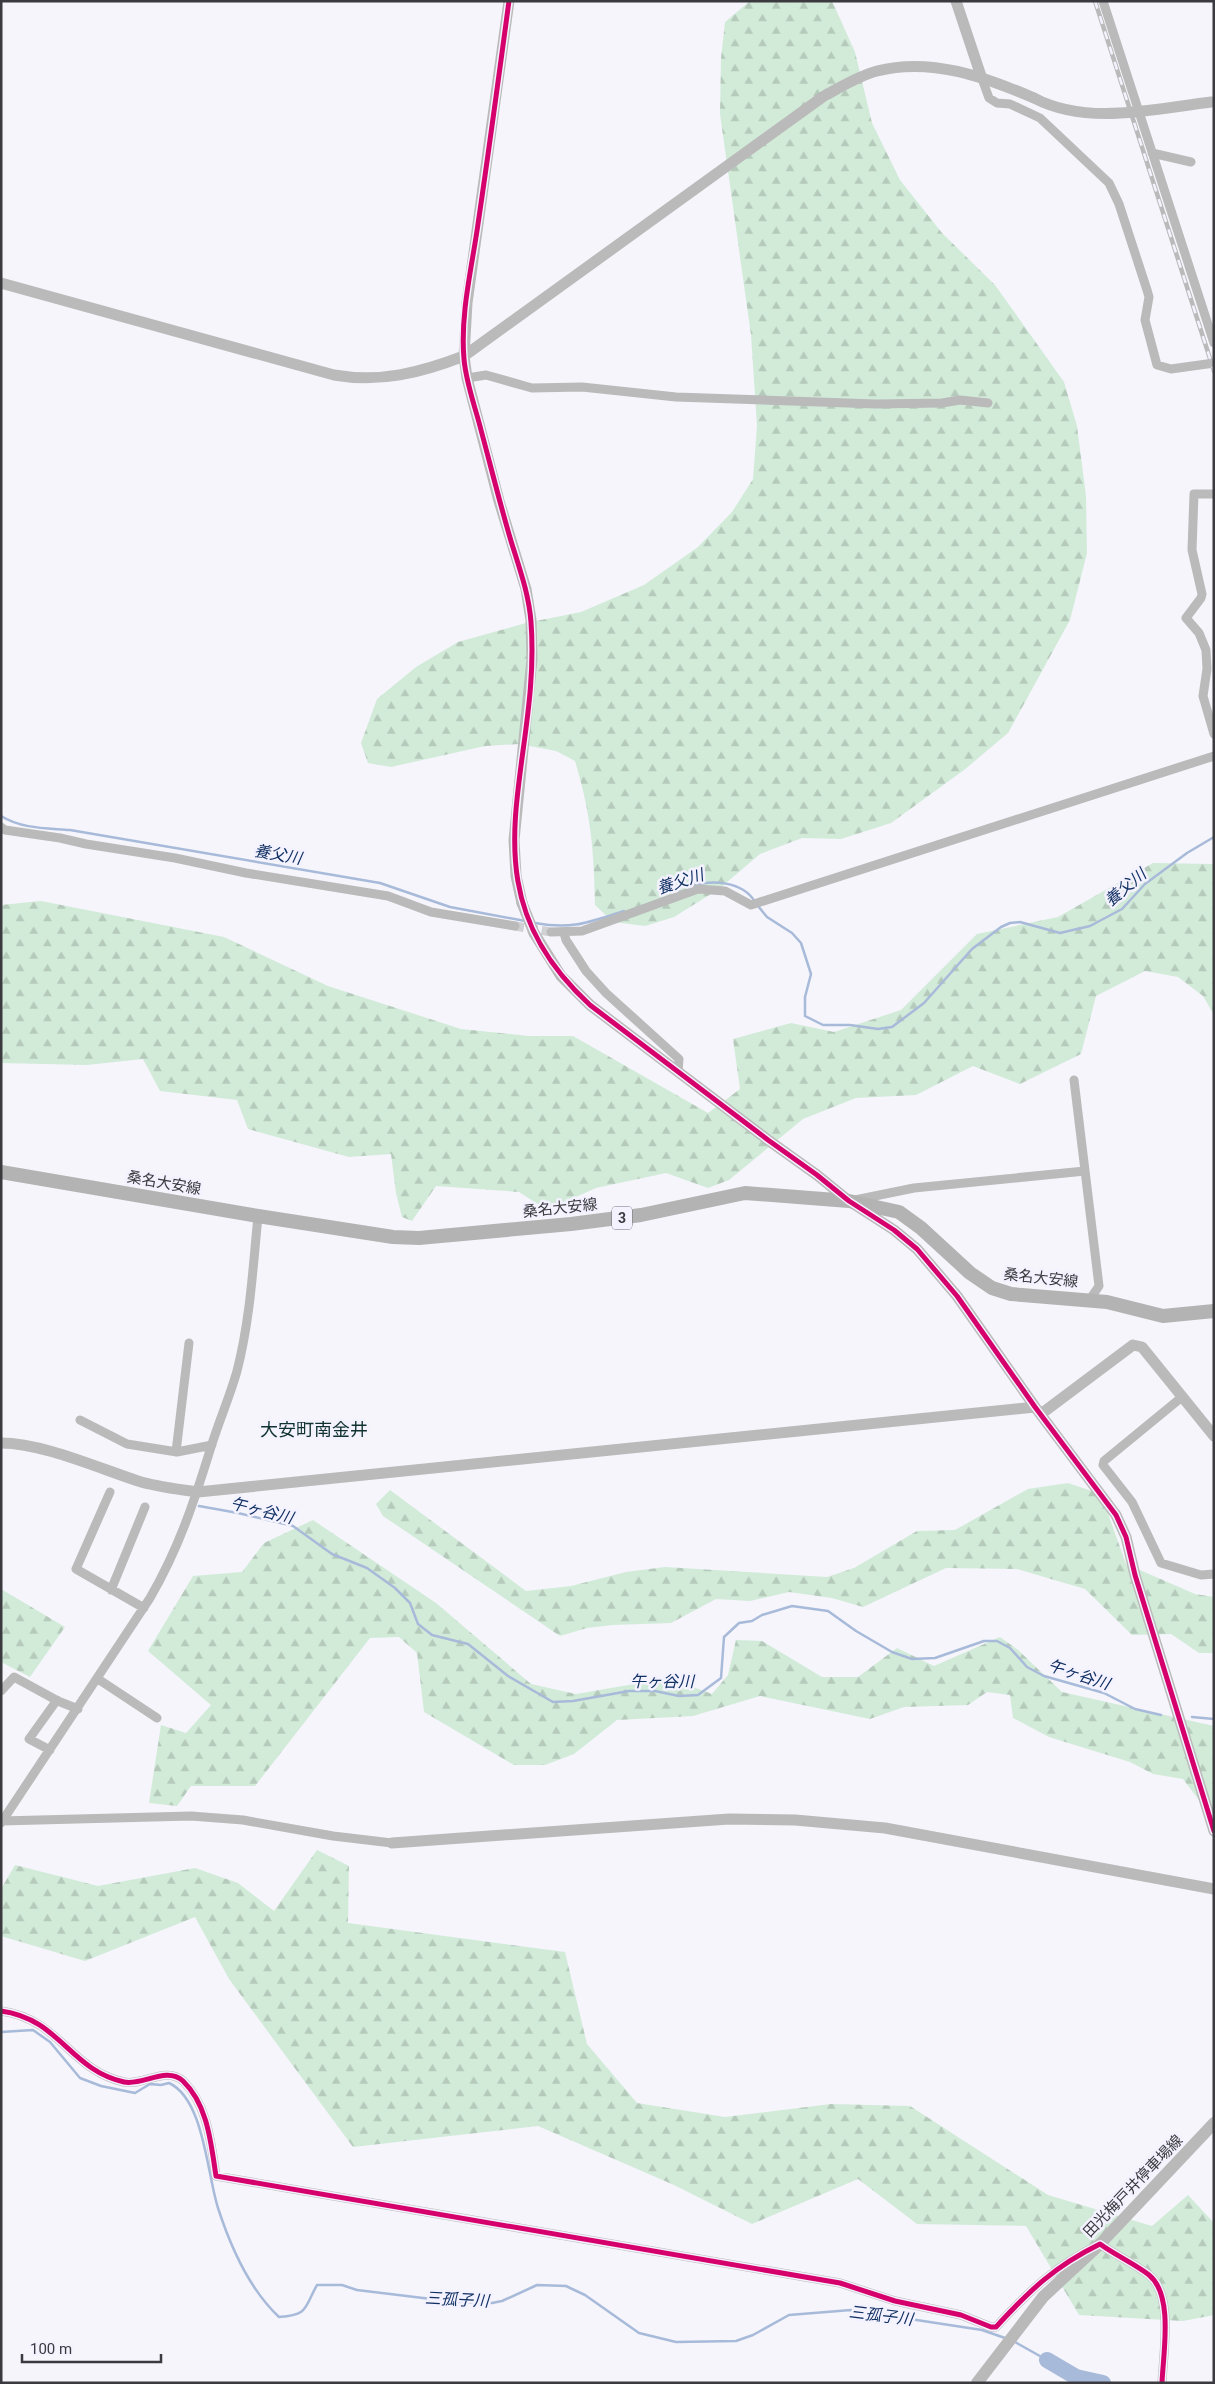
<svg xmlns="http://www.w3.org/2000/svg" width="1215" height="2384" font-family="Roboto,'Noto Sans JP',sans-serif">
<style>
.forest{fill:url(#forest-firs)}
.lines{fill:none;stroke-linecap:round;stroke-linejoin:round}
.stream{stroke:#a8bad9;stroke-width:2.5}
.river{stroke:#a8bad9;stroke-width:16}
.minor-tunnel{stroke:#d0d0d5;stroke-width:9;stroke-dasharray:9 4.5;stroke-linecap:butt}
.minor{stroke:#bababa;stroke-width:9}
.tertiary{stroke:#bababa;stroke-width:11}
.secondary{stroke:#bab9ba;stroke-width:12}
.primary{stroke:#b3b3b3;stroke-width:14}
.rail-casing{stroke:#bababb;stroke-width:4.5}
.rail{stroke:#f3f2fe;stroke-width:2.5;stroke-dasharray:8;stroke-linecap:butt}
.tertiary-bridge{stroke:#bababa;stroke-width:11}
.cycleway-casing{stroke:#f3f2fe;stroke-width:8}
.cycleway{stroke:#d6006c;stroke-width:5}
.labels{text-anchor:middle;stroke-width:5;stroke-linejoin:round;paint-order:stroke}
.shield{fill:#f3f2fe;stroke:#727178;stroke-width:1}
.shield-label{font-size:14px;font-weight:bold;fill:#3a3a3f}
.street-label{font-size:15px;fill:#3a3a3f;stroke:#f3f2fe}
.water-label{font-size:16px;font-style:italic;fill:#113063;stroke:#f3f2fe}
.quarter-label{font-size:18px;fill:#10322e;stroke:#f3f2fe}
</style>
<defs>
<pattern id="forest-firs" width="22" height="20" patternUnits="userSpaceOnUse" patternTransform="scale(1.25)"><rect width="22" height="20" fill="#d2ebd9"/><path d="M5 1l3.5 6h-7zM16 11l3.5 6h-7z" fill="#b5cabb"/></pattern>
</defs>
<rect width="100%" height="100%" fill="#f5f5fb"/>
<path class="forest" d="M 750,1 L 832,1 L 855,52 L 872,123 L 900,180 L 942,233 L 995,285 L 1064,382 L 1077,426 L 1086,496 L 1087,553 L 1070,620 L 1008,733 L 964,770 L 891,823 L 841,839 L 802,838 L 760,854 L 719,889 L 674,917 L 645,926 L 613,922 L 595,905 C 594,851 591,814 575,761 L 556,751 L 519,744 L 485,746 L 391,767 L 368,763 L 361,743 L 377,699 L 416,667 L 458,642 L 526,623 L 581,612 L 644,585 L 698,547 L 732,512 L 753,479 L 757,426 L 751,335 L 720,114 L 721,58 L 725,22 Z
M 1153,863 L 1214,864 L 1214,1015 L 1203,996 L 1178,977 L 1145,971 L 1096,996 L 1081,1054 L 1020,1084 L 973,1066 L 916,1095 L 856,1098 L 803,1119 L 729,1180 L 708,1188 L 666,1173 L 596,1188 L 547,1210 L 519,1192 L 436,1186 L 412,1221 L 402,1217 L 396,1193 L 391,1154 L 349,1157 L 248,1129 L 237,1100 L 160,1091 L 143,1059 L 87,1065 L 1,1063 L 1,905 L 41,901 L 224,937 L 328,986 L 461,1029 L 529,1036 L 573,1036 L 708,1113 L 740,1089 L 733,1039 L 791,1023 L 834,1032 L 901,1010 L 977,934 L 1058,917 Z
M 1068,1483 L 1101,1494 L 1126,1564 L 1195,1594 L 1214,1597 L 1214,1653 L 1199,1653 L 1171,1634 L 1132,1635 L 1085,1589 L 1017,1569 L 946,1568 L 863,1607 L 832,1598 L 789,1592 L 750,1601 L 716,1599 L 671,1623 L 613,1625 L 587,1628 L 560,1636 L 383,1516 L 376,1504 L 390,1490 L 526,1591 L 571,1586 L 626,1572 L 665,1567 L 827,1577 L 854,1568 L 917,1531 L 955,1530 L 1028,1489 Z
M 313,1520 L 436,1603 L 531,1684 L 576,1694 L 669,1678 L 712,1694 L 728,1675 L 736,1640 L 762,1641 L 822,1677 L 858,1677 L 897,1648 L 934,1666 L 1000,1637 L 1018,1650 L 1062,1692 L 1214,1726 L 1214,1820 L 1183,1779 L 1153,1774 L 1130,1762 L 1049,1737 L 1013,1718 L 1010,1695 L 987,1692 L 968,1705 L 904,1707 L 870,1719 L 760,1696 L 693,1716 L 617,1720 L 574,1754 L 545,1765 L 514,1765 L 424,1712 L 417,1653 L 399,1637 L 370,1638 L 255,1786 L 191,1786 L 177,1806 L 149,1803 L 161,1725 L 186,1733 L 211,1705 L 148,1651 L 193,1576 L 242,1572 L 264,1543 Z
M 1,1589 L 65,1627 L 30,1677 L 1,1662 Z
M 317,1850 L 349,1866 L 348,1923 L 565,1952 L 587,2044 L 637,2103 L 725,2117 L 831,2104 L 910,2106 L 1048,2195 L 1152,2226 L 1188,2195 L 1214,2223 L 1214,2315 L 1183,2321 L 1079,2315 L 1026,2226 L 917,2224 L 858,2179 L 752,2224 L 674,2185 L 538,2126 L 353,2147 L 229,1979 L 195,1917 L 85,1961 L 1,1936 L 1,1889 L 15,1865 L 98,1886 L 195,1868 L 238,1883 L 274,1911 Z"/>
<g class="lines">
<path class="stream" d="M 1,816 C 22,829 46,828 70,830 L 380,883 L 450,907 L 525,921
M 691,887 C 710,879 743,881 755,902
M 758,906 L 767,917 L 792,933 L 801,943 L 811,974 L 805,997 L 805,1016 L 823,1025 L 850,1025 L 878,1029 L 892,1027 L 924,1003 L 972,949 L 1001,927 L 1010,923 L 1020,922 L 1060,933 L 1090,926 L 1122,909 L 1145,884 L 1187,853 L 1214,837
M 535,923 C 573,930 589,922 624,911
M 199,1506 L 238,1513 L 293,1526 L 332,1554 L 367,1568 L 395,1588 L 410,1603 L 418,1624 L 432,1635 L 468,1644 L 508,1676 L 553,1702 L 573,1701 L 629,1691 L 655,1691 L 679,1696 L 698,1695 L 721,1678 L 724,1637 L 739,1623 L 752,1621 L 762,1615 L 792,1606 L 828,1611 L 856,1631 L 892,1652 L 912,1659 L 935,1658 L 984,1641 L 997,1641 L 1010,1648 L 1027,1667 L 1044,1676 L 1104,1693 L 1135,1709 L 1161,1715
M 1192,1717 L 1214,1719
M 1,2032 L 33,2030 L 50,2042 L 80,2078 L 101,2086 L 135,2093 L 150,2084 L 161,2085 L 169,2083 C 204,2099 207,2174 218,2208 C 230,2245 250,2290 279,2317 C 309,2315 304,2308 317,2285 L 342,2285 L 357,2290 L 456,2302 L 492,2303 L 502,2301 L 537,2285 L 566,2286 L 585,2295 L 639,2333 L 676,2342 L 736,2341 L 753,2335 L 789,2315 L 851,2310 L 982,2330 L 1005,2338
M 1015,2342 L 1047,2360"/>
<path class="river" d="M 1047,2360 L 1076,2377 L 1103,2383"/>
<path class="minor-tunnel" d="M 515,926 L 551,932"/>
<path class="minor" d="M 1103,1 L 1214,343
M 981,76 L 989,98 L 997,103 L 1010,104 L 1040,118 L 1109,183 L 1119,204 L 1147,290 L 1149,297 L 1145,320 L 1157,365 L 1171,369 L 1214,363
M 1152,153 L 1191,162
M 467,378 L 486,375 L 532,388 L 582,387 L 676,397 L 876,404 L 942,403 L 960,400 L 988,403
M 1214,494 L 1194,494 L 1192,550 L 1202,594 L 1201,598 L 1186,618 L 1199,633 L 1206,650 L 1207,669 L 1203,696 L 1214,734
M 1,827 L 5,830 L 60,838 L 86,844 L 175,858 L 246,873 L 388,896 L 431,912 L 515,926
M 551,932 L 582,931 L 698,889 L 725,891 L 751,905 L 1214,756
M 564,933 L 566,940 L 586,971 L 606,993 L 679,1059 L 678,1072
M 1074,1080 L 1099,1286 L 1090,1299
M 855,1200 L 914,1188 L 1085,1171
M 1182,1397 L 1104,1461 L 1103,1465 L 1132,1502 L 1161,1563 L 1201,1575 L 1214,1574
M 80,1420 L 127,1444 L 177,1452 L 212,1445
M 176,1452 L 189,1343
M 110,1492 L 76,1569 L 144,1608
M 111,1590 L 145,1507
M 98,1679 L 157,1718
M 1,1691 L 14,1677 L 58,1701 L 78,1709
M 50,1750 L 29,1739 L 57,1700
M 1,1821 L 191,1816 L 243,1820 L 333,1836 L 392,1843
M 1,1823 L 150,1598 C 179,1548 194,1502 211,1447 C 219,1421 230,1396 237,1371 C 250,1321 253,1267 258,1216
M 1,2011 C 60,2019 70,2070 124,2082 C 143,2086 166,2066 183,2081 C 208,2105 211,2144 216,2176 L 840,2283 L 895,2301 L 961,2315 L 991,2327 L 996,2327 C 1030,2290 1055,2266 1100,2244 C 1115,2255 1135,2264 1149,2275 C 1174,2295 1163,2354 1162,2383"/>
<path class="tertiary" d="M 509,1 L 467,303 L 464,356 L 467,378 L 499,501 L 526,589 L 531,620 L 532,659 L 514,840 L 516,876 L 522,903
M 956,1 L 981,76
M 1,283 L 334,375 C 380,383 420,373 464,356 L 824,96 C 841,87 858,76 877,71 C 931,57 985,77 1034,98
M 534,933 L 561,976 L 590,1005 L 768,1140 L 817,1175 L 849,1201 L 894,1230 L 917,1249 L 957,1296 L 1035,1407 L 1116,1515 L 1126,1537 L 1135,1575 L 1214,1831
M 1041,1414 L 1133,1345 L 1142,1347 L 1214,1436
M 1,1443 C 42,1443 98,1468 138,1481 C 157,1487 178,1489 198,1492 L 1035,1407
M 392,1843 L 729,1819 L 795,1820 L 885,1828 L 1214,1889"/>
<path class="secondary" d="M 977,2383 L 1043,2297 L 1100,2244 L 1214,2123"/>
<path class="primary" d="M 1,1172 L 258,1216 L 393,1237 L 419,1238 L 571,1224 L 641,1215 L 745,1193 L 849,1201 L 899,1212 L 921,1228 L 970,1273 L 992,1288 L 1011,1294 L 1107,1302 L 1163,1316 L 1214,1311"/>
<defs>
<path id="rail" d="M 1095,1 L 1214,371"/>
</defs>
<use href="#rail" class="rail-casing"/>
<use href="#rail" class="rail"/>
<path class="tertiary-bridge" d="M 1034,98 C 1087,126 1154,109 1211,102
M 522,903 L 534,933"/>
<defs>
<path id="cycleway" d="M 509,1 C 499,75 489,150 478,224 C 472,267 460,314 464,359 C 466,383 475,406 481,430 C 491,467 500,504 511,541 C 519,567 529,594 531,622 C 542,768 458,884 590,1005 L 768,1140 L 817,1175 L 849,1201 L 894,1230 L 917,1249 L 957,1296 L 1035,1407 L 1116,1515 L 1126,1537 L 1135,1575 L 1214,1831
M 1,2011 C 60,2019 70,2070 124,2082 C 143,2086 166,2066 183,2081 C 208,2105 211,2144 216,2176 L 840,2283 L 895,2301 L 961,2315 L 991,2327 L 996,2327 C 1030,2290 1055,2266 1100,2244 C 1115,2255 1135,2264 1149,2275 C 1174,2295 1163,2354 1162,2383"/>
</defs>
<use href="#cycleway" class="cycleway-casing"/>
<use href="#cycleway" class="cycleway"/>
</g>
<g class="labels">
<rect class="shield" x="612" y="1206.5" width="20" height="23" rx="4"/>
<g class="shield-label">
<text x="622" y="1223">3</text>
</g>
<g class="street-label">
<text transform="translate(164 1183) rotate(10)" y="5">桑名大安線</text>
<text transform="translate(560 1208) rotate(-6)" y="5">桑名大安線</text>
<text transform="translate(1041 1278) rotate(6)" y="5">桑名大安線</text>
<text transform="translate(1133 2186) rotate(-46)" y="5">田光梅戸井停車場線</text>
</g>
<g class="water-label">
<text transform="translate(278 854) rotate(10)" y="6">養父川</text>
<text transform="translate(680 881) rotate(-18)" y="6">養父川</text>
<text transform="translate(1125 887) rotate(-40)" y="6">養父川</text>
<text transform="translate(262 1510) rotate(14)" y="6">午ヶ谷川</text>
<text transform="translate(1079 1674) rotate(18)" y="6">午ヶ谷川</text>
<text x="662" y="1687">午ヶ谷川</text>
<text transform="translate(457 2299) rotate(3)" y="6">三孤子川</text>
<text transform="translate(881 2315) rotate(7)" y="6">三孤子川</text>
</g>
<g class="quarter-label">
<text x="314" y="1436">大安町南金井</text>
</g>
</g>
<rect width="1215" height="2384" fill="none" stroke="#3a3a3f" stroke-width="5"/>
<path d="M22 2354v8h139v-8" fill="none" stroke="#3a3a3f" stroke-width="2.5"/>
<text x="30" y="2354" font-size="15" fill="#3a3a3f" stroke="#f3f2fe" stroke-width="4" paint-order="stroke">100 m</text>
</svg>
